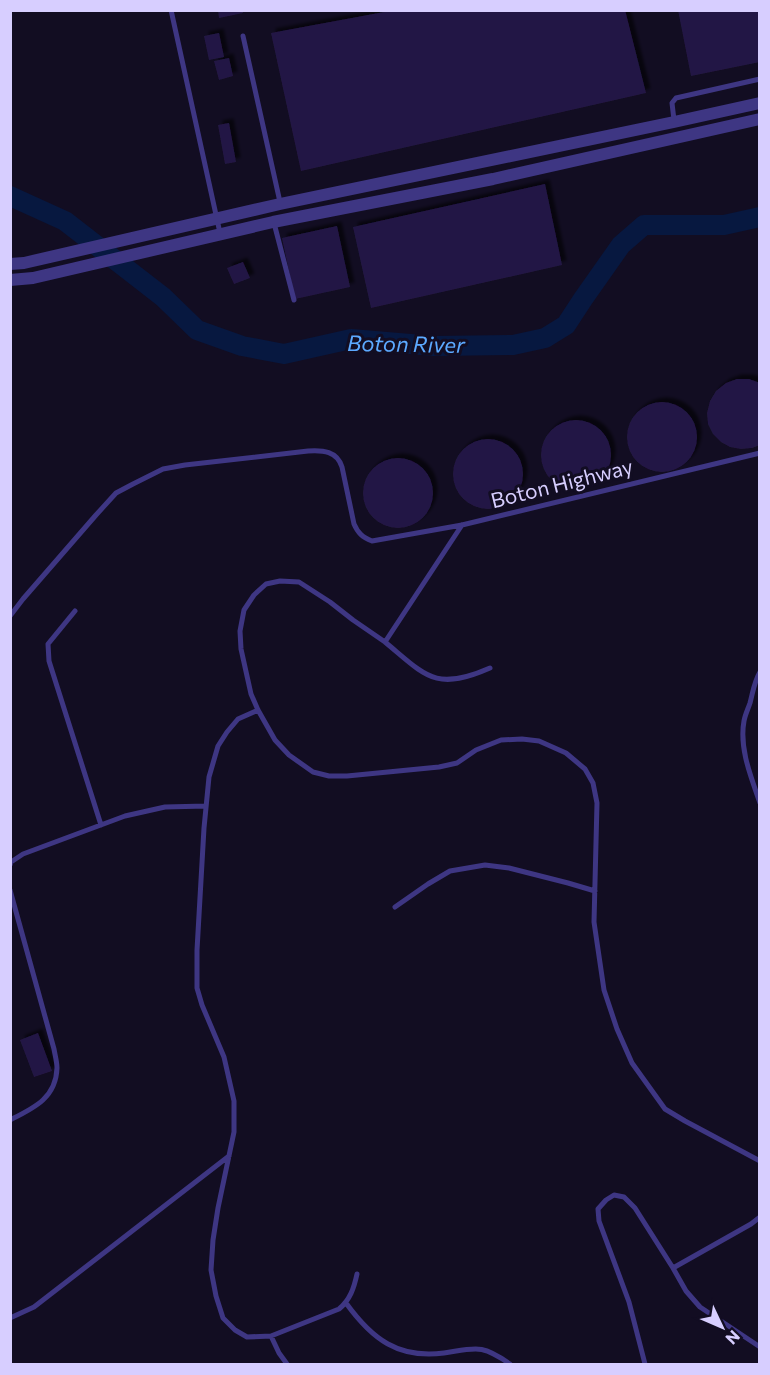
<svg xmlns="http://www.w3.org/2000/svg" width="770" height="1375" font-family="Commissioner,sans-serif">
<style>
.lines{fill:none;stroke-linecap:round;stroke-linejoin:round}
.river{stroke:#071840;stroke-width:20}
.building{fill:#241844;filter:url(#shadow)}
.service{stroke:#3e3683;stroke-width:5}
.tertiary{stroke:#3e3683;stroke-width:12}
.labels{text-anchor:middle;stroke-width:6;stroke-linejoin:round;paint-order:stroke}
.street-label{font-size:21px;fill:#d7ceff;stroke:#120d22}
.water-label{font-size:22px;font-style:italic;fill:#5ca9ff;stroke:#120d22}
</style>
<defs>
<filter id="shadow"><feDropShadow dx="4.5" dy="-4.5" stdDeviation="1.5" flood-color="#0009"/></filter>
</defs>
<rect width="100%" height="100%" fill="#120d22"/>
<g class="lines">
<path class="river" d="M 10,196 L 65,221 L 163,297 L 197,330 L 242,346 L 284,354 L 351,339 L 434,346 L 513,345 L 545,338 L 566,325 L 583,299 L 621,245 L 644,225 L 724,225 L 760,217"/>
</g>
<path class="building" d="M 218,10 L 242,10 L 243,13 L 219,18 Z
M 395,10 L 625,10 L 646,93 L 301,171 L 271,33 Z
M 678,10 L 760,10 L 760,62 L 691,76 Z
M 219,33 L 224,57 L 209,60 L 204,36 Z
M 229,58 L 233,76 L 219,80 L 214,61 Z
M 229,123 L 236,162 L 225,164 L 218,125 Z
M 545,184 L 562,265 L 371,308 L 353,227 Z
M 337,226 L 350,287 L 295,299 L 282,238 Z
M 243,262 L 250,278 L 234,284 L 227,268 Z
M 737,379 L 749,379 L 760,383 L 760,445 L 752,448 L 741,449 L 730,447 L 721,442 L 713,434 L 708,424 L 707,413 L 710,401 L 716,391 L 726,383 Z
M627 437a35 35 0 1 1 70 0a35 35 0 1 1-70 0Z
M541 455a35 35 0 1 1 70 0a35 35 0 1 1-70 0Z
M453 474a35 35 0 1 1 70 0a35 35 0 1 1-70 0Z
M363 493a35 35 0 1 1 70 0a35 35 0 1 1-70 0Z
M 38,1033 L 52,1071 L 34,1077 L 20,1040 Z"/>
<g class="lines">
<path class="service" d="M 171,10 L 220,233
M 243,36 L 280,202
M 674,120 L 672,103 L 676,98 L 760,79
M 274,223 L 294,300
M 462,525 L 385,642 L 353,620 L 330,602 L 299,582 L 280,581 L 266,584 L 254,595 L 244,610 L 240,631 L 241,649 L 251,694 L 258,710 L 275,740 L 289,755 L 313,772 L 329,776 L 347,776 L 439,767 L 457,763 L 476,750 L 501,740 L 522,739 L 539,741 L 566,753 L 585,769 L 593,783 L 597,803 L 594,922 L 604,990 L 617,1029 L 632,1063 L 665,1109 L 685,1121 L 760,1161
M 75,611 L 48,644 L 49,661 L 101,825
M 10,616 L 23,599 L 96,515 L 116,493 L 133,484 L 163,469 L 185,465 L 308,451 C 323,450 337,451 342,467 L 354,524 C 358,533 362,537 372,541 L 462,525 L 760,453
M 385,642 C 426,676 435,692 490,668
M 760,672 C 754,682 753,692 750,703 C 748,709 745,715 744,721 C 739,748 751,777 760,803
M 258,710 L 238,719 L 227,732 L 218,746 L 209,777 L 204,828 L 197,950 L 197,988 L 202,1005 L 224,1057 L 234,1101 L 234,1132 L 218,1208 L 213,1240 L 211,1270 L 216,1296 L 223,1318 L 235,1330 L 247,1337 L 271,1336 L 339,1309 C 350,1300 354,1288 357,1274
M 10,865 L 11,862 L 23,854 L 125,816 L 165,807 L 206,806
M 10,890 L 54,1049 C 55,1055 57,1062 57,1068 C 56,1098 34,1108 10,1120
M 395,907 L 428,884 L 450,871 L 485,865 L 509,868 L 568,883 L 595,891
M 673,1268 L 686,1291 L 700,1307 L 760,1347
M 346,1303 C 372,1339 398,1359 444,1353 C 477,1348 481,1344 510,1364
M 10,1318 L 34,1307 L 229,1156
M 271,1336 L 279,1353 L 287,1364
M 645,1364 L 629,1302 L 599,1221 L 598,1209 L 606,1200 L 614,1195 L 624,1197 L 635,1208 L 673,1268 L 751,1224 L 760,1217"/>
<path class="tertiary" d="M 10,264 L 24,263 L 280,204 L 674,122 L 760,103
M 10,280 L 33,278 L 273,222 L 493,179 L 760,119"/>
</g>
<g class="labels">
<g class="street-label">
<text transform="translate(562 484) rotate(-14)" y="7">Boton Highway</text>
</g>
<g class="water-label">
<text transform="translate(406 344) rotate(1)" y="8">Boton River</text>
</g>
</g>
<rect width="770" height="1375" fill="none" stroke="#d7ceff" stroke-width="24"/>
<g transform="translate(722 1327) rotate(134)" stroke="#120d22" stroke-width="4.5" paint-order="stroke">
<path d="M0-4.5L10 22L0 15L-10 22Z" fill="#d7ceff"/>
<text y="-9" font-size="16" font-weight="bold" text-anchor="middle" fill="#d7ceff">N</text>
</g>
</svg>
